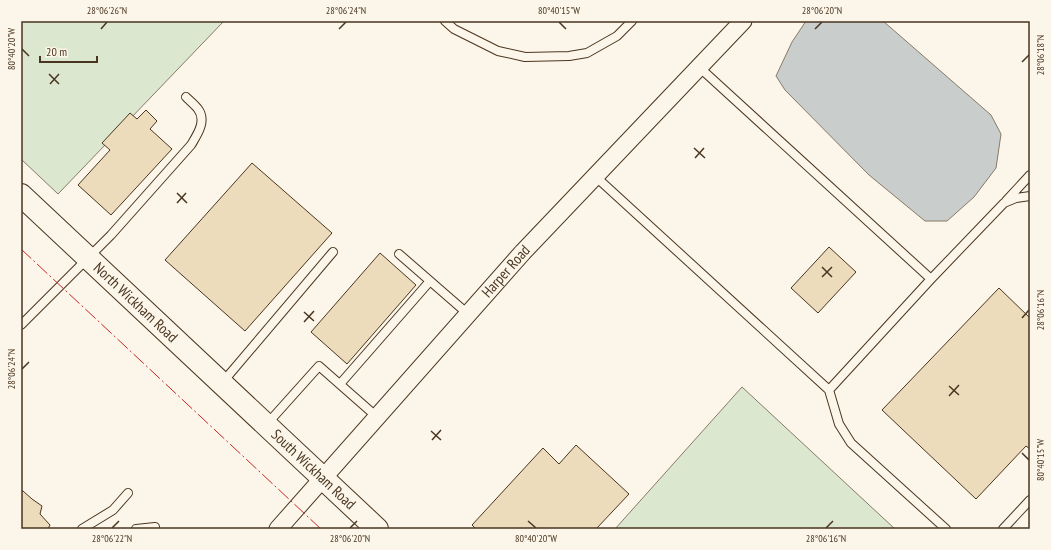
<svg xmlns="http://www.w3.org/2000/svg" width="1051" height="550" font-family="'PT Sans Narrow',sans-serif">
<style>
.green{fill:#dce7d0;stroke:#887966}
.water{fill:#c9cecd;stroke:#887966}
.building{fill:#ecdcbc;stroke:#4a3520}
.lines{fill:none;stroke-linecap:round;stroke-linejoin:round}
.service-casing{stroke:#4a3520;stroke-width:10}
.minor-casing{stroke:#4a3520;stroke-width:19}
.secondary-casing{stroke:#4a3520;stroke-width:24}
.service{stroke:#fbf6e9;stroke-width:8}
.minor{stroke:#fbf6e9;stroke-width:17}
.secondary{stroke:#fbf6e9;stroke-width:22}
.power{stroke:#c62828;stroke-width:1;stroke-dasharray:14 3 2 3;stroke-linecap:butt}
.ticks{fill:none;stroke:#4a3520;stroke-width:1.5}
.labels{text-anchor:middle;stroke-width:3;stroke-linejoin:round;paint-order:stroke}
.street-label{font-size:15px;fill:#4a3520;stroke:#fbf6e9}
.neatline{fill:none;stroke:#4a3520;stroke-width:1.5}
.ticks-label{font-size:10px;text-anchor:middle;fill:#4a3520}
</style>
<rect width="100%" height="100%" fill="#fbf6e9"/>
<path class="green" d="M 21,21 L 224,21 L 58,194 L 21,159 Z
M 742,387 L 895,529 L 615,529 Z"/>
<path class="water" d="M 806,21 L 883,21 L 991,115 L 1001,134 L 996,168 L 974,197 L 947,221 L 925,221 L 869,175 L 785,90 L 776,76 L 792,42 Z"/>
<path class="building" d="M 146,110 L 157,121 L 150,129 L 172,149 L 111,215 L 78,185 L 110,150 L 102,143 L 130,113 L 137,119 Z
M 252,163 L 332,233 L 245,331 L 165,260 Z
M 829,247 L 856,272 L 818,313 L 791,288 Z
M 380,253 L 416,285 L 347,364 L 311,332 Z
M 999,288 L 1030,318 L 1030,449 L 1026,446 L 976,499 L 882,410 Z
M 576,445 L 629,494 L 596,529 L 476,529 L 472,525 L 543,448 L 559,464 Z
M 21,491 L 23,491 L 32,499 L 42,506 L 40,514 L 50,525 L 48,529 L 21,529 Z"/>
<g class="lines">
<defs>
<path id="service" d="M 445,21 L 454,29 L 498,51 L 525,57 L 569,56 L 587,53 L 617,36 L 632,21
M 699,67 L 931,279
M 595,176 L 829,390 L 839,424 L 851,443 L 946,529
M 1006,201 L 1030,175
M 399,254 L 468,314
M 21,325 L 111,235 L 191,145 C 197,135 207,121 198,109 C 195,105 190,101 186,97
M 222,383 L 333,252
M 340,384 L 430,281
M 829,390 L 931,279 L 1004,203 L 1016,198 L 1030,196
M 267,424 L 319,366 L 377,417
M 82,529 L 113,510 L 128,493
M 136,529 L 155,527
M 1003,529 L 1030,500"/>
<g id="minor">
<path id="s1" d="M 278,529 L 523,252 L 743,21"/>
</g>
<g id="secondary">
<path id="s2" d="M 21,195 L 377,529"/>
</g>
</defs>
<use href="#service" class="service-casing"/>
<use href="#minor" class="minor-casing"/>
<use href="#secondary" class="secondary-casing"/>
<use href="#service" class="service"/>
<use href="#minor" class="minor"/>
<use href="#secondary" class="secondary"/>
<path class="power" d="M 21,249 L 321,529"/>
</g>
<path class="ticks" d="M 559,22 L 566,29M 101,29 L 107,22M 339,29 L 346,22M 815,29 L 822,22M 22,49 L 29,56M 1022,62 L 1029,55M 49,74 L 59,84M 50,84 L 59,74M 694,148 L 705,158M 695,158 L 704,148M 177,193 L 187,203M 177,203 L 186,193M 822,267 L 832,277M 822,277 L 832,267M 304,312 L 314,321M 1022,318 L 1029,310M 304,322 L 314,311M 22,369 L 29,362M 949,386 L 959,395M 949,396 L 959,385M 431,431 L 441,440M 432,440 L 441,430M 1022,453 L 1029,460M 528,521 L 536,528M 112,528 L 119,521M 350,528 L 357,521M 826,528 L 833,521"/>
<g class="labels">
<g class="street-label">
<text dy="5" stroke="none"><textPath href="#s1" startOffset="344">Harper Road</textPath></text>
<text dy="5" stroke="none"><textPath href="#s2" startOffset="157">North Wickham Road</textPath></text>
<text dy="5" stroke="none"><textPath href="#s2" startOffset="401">South Wickham Road</textPath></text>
</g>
</g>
<rect width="1051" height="550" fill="none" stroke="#fbf6e9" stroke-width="44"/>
<path d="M40 56v6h57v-6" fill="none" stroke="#4a3520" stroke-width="2"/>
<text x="46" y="56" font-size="12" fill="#4a3520" stroke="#fbf6e9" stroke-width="3" paint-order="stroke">20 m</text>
<rect x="22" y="22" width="1007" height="506" class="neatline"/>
<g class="ticks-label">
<text x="107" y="14">28°06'26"N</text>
<text x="346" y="14">28°06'24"N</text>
<text x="559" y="14">80°40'15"W</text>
<text x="822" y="14">28°06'20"N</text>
<text transform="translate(11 49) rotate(-90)" y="4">80°40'20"W</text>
<text transform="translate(1040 55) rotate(-90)" y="4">28°06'18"N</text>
<text transform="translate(1040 310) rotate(-90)" y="4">28°06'16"N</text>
<text transform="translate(11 369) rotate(-90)" y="4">28°06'24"N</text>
<text transform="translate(1040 460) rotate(-90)" y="4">80°40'15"W</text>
<text x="112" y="542">28°06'22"N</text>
<text x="350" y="542">28°06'20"N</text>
<text x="536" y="542">80°40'20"W</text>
<text x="826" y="542">28°06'16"N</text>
</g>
</svg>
